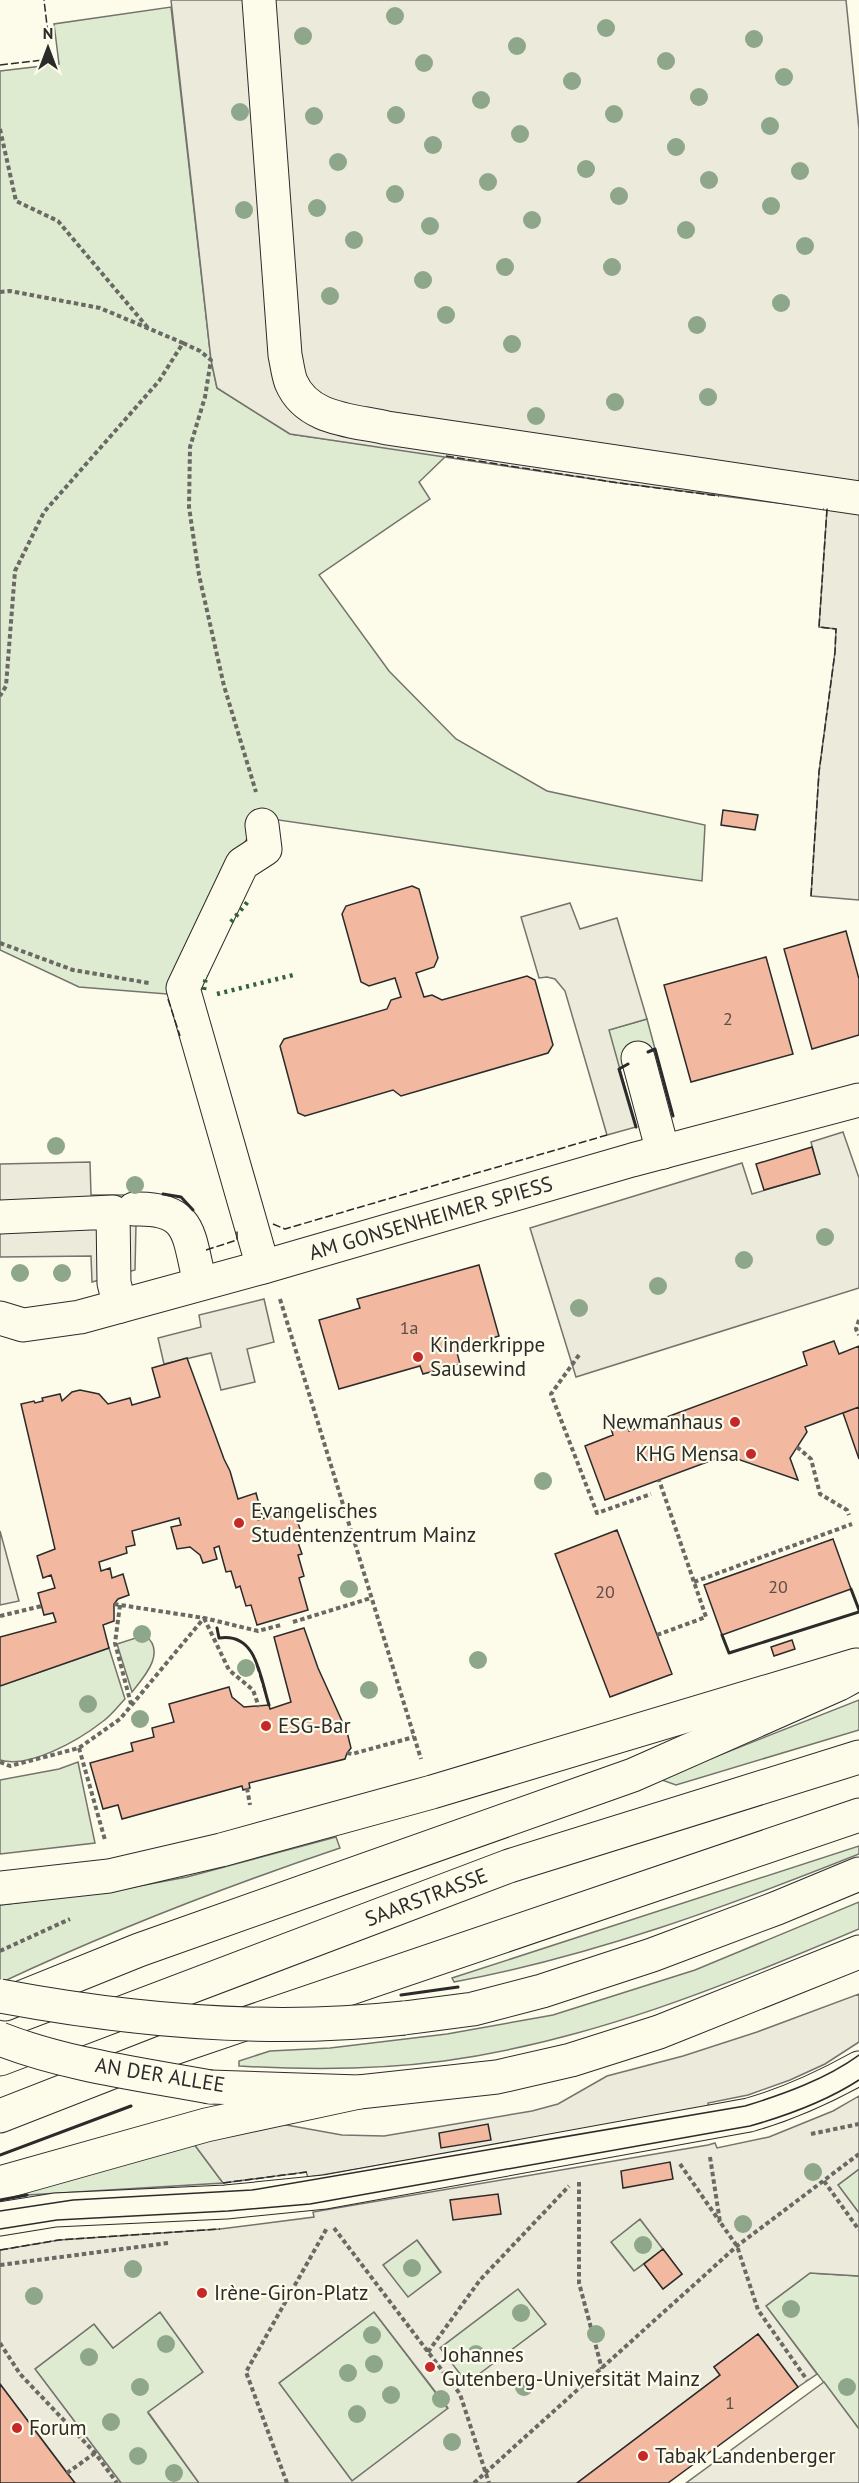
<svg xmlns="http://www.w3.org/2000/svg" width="859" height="2483" font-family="'PT Sans',sans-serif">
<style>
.green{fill:#deebd1;stroke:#74746e;stroke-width:1.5}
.parking{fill:#eceadb;stroke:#74746e;stroke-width:1.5;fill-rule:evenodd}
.building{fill:#f2b8a0;stroke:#2b2b2b;stroke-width:1.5}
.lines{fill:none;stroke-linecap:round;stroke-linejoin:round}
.minor-casing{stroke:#2b2b2b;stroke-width:35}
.major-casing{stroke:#2b2b2b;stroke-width:35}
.highway-casing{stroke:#2b2b2b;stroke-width:35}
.path{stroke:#6a6964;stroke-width:4;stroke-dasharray:4.5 3;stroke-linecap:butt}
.minor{stroke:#fdfbea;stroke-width:33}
.major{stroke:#fdfbea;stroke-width:33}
.highway{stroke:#fdfbea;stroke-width:33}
.tram{stroke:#2b2b2b;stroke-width:1.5}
.major-bridge-casing{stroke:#2b2b2b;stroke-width:35;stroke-linecap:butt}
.highway-bridge-casing{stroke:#2b2b2b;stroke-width:35;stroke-linecap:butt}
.major-bridge{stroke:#fdfbea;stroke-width:33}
.highway-bridge{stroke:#fdfbea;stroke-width:33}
.hedge{stroke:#34623c;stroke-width:4.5;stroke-dasharray:3 4.5;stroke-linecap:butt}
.fence{stroke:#2b2b2b;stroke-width:1.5;stroke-dasharray:8 3;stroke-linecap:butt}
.wall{stroke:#2b2b2b;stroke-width:3}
.tree{fill:#8ea78a}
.poi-dot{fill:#c62828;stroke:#fdfbea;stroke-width:2}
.labels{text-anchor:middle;stroke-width:4.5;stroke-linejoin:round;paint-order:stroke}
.number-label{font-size:18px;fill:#5d4e48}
.street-label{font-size:21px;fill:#2b2b2b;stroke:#fdfbea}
.poi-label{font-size:21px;fill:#2b2b2b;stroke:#fdfbea;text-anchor:start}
</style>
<rect width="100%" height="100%" fill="#fdfbea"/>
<path class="green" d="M 171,7 L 211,360 L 217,388 L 290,434 L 446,456 L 419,482 L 430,499 L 319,575 L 389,671 L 456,739 L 547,791 L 705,825 L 702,881 L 258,817 L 167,994 L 79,987 L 0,950 L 0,71 L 59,64 L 54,24 Z
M 647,1019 L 655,1049 L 619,1069 L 608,1030 Z
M 145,1635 C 167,1652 144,1677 132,1692 L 117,1644 Z
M 109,1648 L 125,1699 C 118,1706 111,1716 102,1722 C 79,1740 29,1769 0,1760 L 0,1686 Z
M 859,1700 L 859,1730 L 676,1785 L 659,1779 Z
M 78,1762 L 95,1843 L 0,1854 L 0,1780 L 59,1769 Z
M 336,1837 L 340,1848 C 224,1887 111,1931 0,1983 L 0,1905 L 123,1889 L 187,1877 Z
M 859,1846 L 859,1854 C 728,1906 594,1956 454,1982 L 452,1978 Z
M 859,1902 L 859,1929 C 725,1986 589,2041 444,2061 C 376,2070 307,2070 239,2066 L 239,2061 L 270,2051 L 330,2048 L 447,2034 L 553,2015 L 695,1970 Z
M 191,2140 L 223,2183 L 27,2195 L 0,2200 L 0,2190 Z
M 859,2169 L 859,2213 L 838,2185 Z
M 640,2219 L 663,2249 L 634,2271 L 611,2242 Z
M 417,2240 L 441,2273 L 407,2298 L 383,2265 Z
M 810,2273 L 859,2276 L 859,2429 L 766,2306 Z
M 518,2288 L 546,2324 L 467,2384 L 440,2348 Z
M 160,2312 L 203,2372 L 148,2413 L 199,2483 L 121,2483 L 35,2369 L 94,2324 L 113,2348 Z
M 374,2312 L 448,2409 L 352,2481 L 279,2383 Z"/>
<path class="parking" d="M 171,0 L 846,0 L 859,129 L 859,900 L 811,896 L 819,772 L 835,652 L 836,629 L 819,627 L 827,509 L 619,483 L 290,434 L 217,388 L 211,360 Z
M 570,903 L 580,929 L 617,918 L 647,1019 L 609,1030 L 636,1127 L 607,1135 L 565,991 L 555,979 L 547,977 L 539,978 L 521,917 Z
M 843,1132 L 859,1178 L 859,1288 L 576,1377 L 530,1228 L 742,1163 L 752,1194 L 819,1174 L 811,1142 Z
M 90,1162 L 91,1195 L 134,1195 L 136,1224 L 135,1270 L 92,1282 L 91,1256 L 0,1257 L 0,1164 Z
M 264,1299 L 274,1342 L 247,1349 L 255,1382 L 221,1390 L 211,1353 L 164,1364 L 158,1338 L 201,1327 L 199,1315 Z
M 0,1531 L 19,1601 L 0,1605 Z
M 859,1994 L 859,2042 L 825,2064 L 790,2080 L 748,2095 L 708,2103 L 709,2109 L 322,2175 L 308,2177 L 306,2172 L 223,2183 L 191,2140 L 281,2124 L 342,2135 L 384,2136 L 532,2111 L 558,2104 L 607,2076 L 683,2056 L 757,2032 Z
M 859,2096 L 859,2169 L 838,2185 L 859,2213 L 859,2276 L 810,2273 L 766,2306 L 817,2374 L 798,2387 L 758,2334 L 714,2367 L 720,2375 L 577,2483 L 199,2483 L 148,2412 L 203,2372 L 160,2312 L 113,2348 L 94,2324 L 35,2369 L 121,2483 L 75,2483 L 0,2384 L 0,2250 L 59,2240 L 220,2229 L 314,2217 L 313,2212 L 708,2145 L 715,2143 L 717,2148 L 769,2137 L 833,2111 ZM 640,2219 L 682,2274 L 663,2289 L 644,2264 L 634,2271 L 611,2242 ZM 417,2240 L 441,2272 L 408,2297 L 383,2265 ZM 518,2289 L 546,2324 L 467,2383 L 440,2348 ZM 374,2312 L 448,2408 L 352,2481 L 279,2383 Z
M 824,2382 L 859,2429 L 859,2483 L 686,2483 Z"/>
<path class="building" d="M 723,810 L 758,815 L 755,830 L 721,825 Z
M 412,886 L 419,889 L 438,958 L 434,967 L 416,973 L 424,997 L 432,995 L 442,1000 L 527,976 L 535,980 L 553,1045 L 548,1053 L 401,1096 L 393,1090 L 305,1116 L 298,1113 L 280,1046 L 284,1039 L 387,1009 L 391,1000 L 401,997 L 395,978 L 369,986 L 361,982 L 342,914 L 346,906 Z
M 846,931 L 859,979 L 859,1035 L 812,1049 L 784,949 Z
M 766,957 L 793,1054 L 691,1082 L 664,985 Z
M 812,1147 L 820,1174 L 764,1190 L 756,1164 Z
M 479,1265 L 499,1336 L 456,1349 L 460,1364 L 423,1374 L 420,1366 L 339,1389 L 319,1320 L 360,1308 L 357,1299 Z
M 834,1341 L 839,1354 L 859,1346 L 859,1407 L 805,1427 L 807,1432 L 790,1458 L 798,1480 L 726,1455 L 605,1500 L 585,1446 L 613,1435 L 610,1425 L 625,1419 L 629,1431 L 807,1365 L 803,1352 Z
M 187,1358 L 224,1459 L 230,1471 L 238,1499 L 256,1493 L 262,1515 L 257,1516 L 258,1520 L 294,1510 L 301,1532 L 295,1534 L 302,1554 L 298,1555 L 304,1576 L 299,1578 L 308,1610 L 257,1625 L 251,1605 L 246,1606 L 240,1586 L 236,1588 L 231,1571 L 226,1572 L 219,1546 L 214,1548 L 217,1559 L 203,1563 L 200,1555 L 190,1547 L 177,1549 L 171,1527 L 181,1525 L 179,1518 L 132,1531 L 135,1545 L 126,1547 L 127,1553 L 99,1562 L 101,1571 L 110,1568 L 112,1578 L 123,1574 L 129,1595 L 118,1599 L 114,1604 L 114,1621 L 103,1625 L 109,1648 L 0,1686 L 0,1637 L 56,1622 L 53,1613 L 44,1615 L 38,1593 L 55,1588 L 51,1575 L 43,1578 L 37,1556 L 55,1549 L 21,1404 L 34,1401 L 35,1403 L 43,1401 L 42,1398 L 60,1394 L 62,1401 L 72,1392 L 80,1390 L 99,1394 L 108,1404 L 130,1398 L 132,1405 L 160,1397 L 152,1368 Z
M 859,1407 L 859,1459 L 843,1413 Z
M 617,1530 L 672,1674 L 610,1697 L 555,1554 Z
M 833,1539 L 851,1589 L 722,1635 L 704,1585 Z
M 304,1628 L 318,1668 L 347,1732 L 351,1748 L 347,1753 L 345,1759 L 249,1783 L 250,1788 L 243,1790 L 242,1786 L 122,1819 L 118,1805 L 103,1809 L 90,1763 L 133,1751 L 131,1743 L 154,1737 L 152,1728 L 174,1722 L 169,1704 L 229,1687 L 232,1697 L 244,1707 L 269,1705 L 270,1709 L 291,1702 L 274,1637 Z
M 792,1640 L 795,1649 L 774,1656 L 771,1647 Z
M 488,2124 L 491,2140 L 441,2148 L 439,2133 Z
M 670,2162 L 673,2179 L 623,2188 L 621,2171 Z
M 498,2194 L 501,2214 L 453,2220 L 450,2200 Z
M 663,2249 L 682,2274 L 663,2289 L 644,2264 Z
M 758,2334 L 798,2387 L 668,2483 L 577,2483 L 720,2375 L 714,2367 Z
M 0,2384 L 67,2473 L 75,2483 L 0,2483 Z"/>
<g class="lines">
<defs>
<g id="minor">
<path d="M 259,0 L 285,355 C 287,364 288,374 291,382 C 307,420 352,420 387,428 L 859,498"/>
<path d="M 262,825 L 265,849 L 242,864 L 183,988 L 263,1267"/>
<path d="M 638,1058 L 663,1152"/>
<path d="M 134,1209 C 193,1207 188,1236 200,1283"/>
<path d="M 0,1217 L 113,1212 L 114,1283 L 120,1306"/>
<path id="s1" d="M 0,1318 L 23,1325 L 80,1317 L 263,1267 L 632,1160 L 859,1100"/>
<path d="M 0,2219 L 55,2210 L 226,2202 L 325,2192 L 749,2115 C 788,2104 823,2088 859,2068"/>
</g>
<path id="major" d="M 0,1888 L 109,1876 L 221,1850 L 432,1792 L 856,1665
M 210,2087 L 359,2092 L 497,2077 L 571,2060 L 659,2032 L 859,1952"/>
<g id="highway">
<path d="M 5,2004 L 139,1950 L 633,1775 L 839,1684 L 859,1673"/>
<path d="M 404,2018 L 473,2009 L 542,1991 L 652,1955 L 777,1908 L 859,1874"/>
<path id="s2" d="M 0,2059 L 509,1866 L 859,1757"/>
<path d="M 0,2116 L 174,2048 L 859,1815"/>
<path d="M 0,2183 L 206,2125 L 359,2092"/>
</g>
</defs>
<use href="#minor" class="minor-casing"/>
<use href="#major" class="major-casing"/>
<use href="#highway" class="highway-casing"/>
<path class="path" d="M 0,129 L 16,201 L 58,221 L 148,328
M 0,292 L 10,291 L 100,308 L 183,343 L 159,381 L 44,512 L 15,571 L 6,686 L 0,696
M 183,343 L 200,351 L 211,360 L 205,397 L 190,447 L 189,507 L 199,575 L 224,686 L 256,792
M 0,943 L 73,970 L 149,983
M 280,1299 L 421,1759
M 859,1320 L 856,1329 L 859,1335
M 579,1355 L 551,1394 L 597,1513 L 651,1494
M 797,1447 L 811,1459 L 820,1494 L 847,1510 L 849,1515
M 694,1582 L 852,1524
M 114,1604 L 204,1618 L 258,1631 L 281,1625
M 120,1605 L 115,1643 L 131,1704
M 0,1616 L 42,1606
M 204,1618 L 229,1670 L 253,1690 L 259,1707
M 293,1622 L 371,1598
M 657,1635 L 706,1617 L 659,1480
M 79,1748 L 105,1840
M 347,1753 L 352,1754 L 414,1737
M 0,1762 L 10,1766 L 79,1748 L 120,1719 L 204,1618
M 247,1788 L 250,1805
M 0,1951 L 70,1919
M 811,2134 L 859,2124
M 710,2157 L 720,2222 L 737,2246 L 758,2310 L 807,2380
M 680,2164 L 720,2222
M 824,2181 L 859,2230
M 579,2182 L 579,2283 L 602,2369
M 334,2228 L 460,2394 L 489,2483
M 0,2265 L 168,2243
M 0,2343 L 20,2374 L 95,2453 L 117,2483
M 428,2352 L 480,2280 L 569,2186
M 67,2473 L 95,2453
M 287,2483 L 246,2372 L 327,2228
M 474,2483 L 737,2246 L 859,2154"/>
<use href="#minor" class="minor"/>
<use href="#major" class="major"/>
<use href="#highway" class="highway"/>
<path class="tram" d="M 0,2211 L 73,2200 L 252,2190 L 745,2106 C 784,2094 826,2079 859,2055
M 0,2229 L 57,2220 L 228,2211 L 310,2204 L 750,2126 C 789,2115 825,2102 859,2080"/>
<defs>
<path id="major-bridge" d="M 0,2039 C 67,2065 140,2074 210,2087"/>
<path id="highway-bridge" d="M 0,1996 C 133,2021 269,2033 404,2018"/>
</defs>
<use href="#major-bridge" class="major-bridge-casing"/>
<use href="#highway-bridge" class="highway-bridge-casing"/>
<use href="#major-bridge" class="major-bridge"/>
<use href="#highway-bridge" class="highway-bridge"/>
<path class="hedge" d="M 231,922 L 250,899
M 204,990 L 206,975
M 217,994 L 297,974"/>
<path class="fence" d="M 0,65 L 51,59 L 44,0
M 446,456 L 619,483 L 719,496
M 811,896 L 819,772 L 835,652 L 836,629 L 819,627 L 827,509 L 823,509
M 168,999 L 180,1036
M 273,1224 L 285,1229 L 607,1135
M 206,1250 L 237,1240 L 237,1231
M 253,1654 L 269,1705
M 223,2183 L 307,2172
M 0,2200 L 27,2195
M 0,2250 L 59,2240 L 220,2229"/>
<path class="wall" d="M 648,1052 L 655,1049 L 673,1116
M 628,1064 L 619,1069 L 636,1127
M 163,1194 L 181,1197 L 193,1210
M 851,1589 L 859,1610
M 217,1628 L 219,1638 C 257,1632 260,1677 269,1705
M 722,1635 L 729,1653 L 859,1612
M 401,1995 L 458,1987
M 0,2155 L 131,2106
M 0,2200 L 27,2195"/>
</g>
<g class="tree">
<circle cx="395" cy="16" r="9"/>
<circle cx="606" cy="28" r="9"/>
<circle cx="303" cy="36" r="9"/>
<circle cx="754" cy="39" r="9"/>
<circle cx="517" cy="46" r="9"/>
<circle cx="666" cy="61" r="9"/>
<circle cx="424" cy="63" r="9"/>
<circle cx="784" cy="77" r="9"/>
<circle cx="572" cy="81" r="9"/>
<circle cx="699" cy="97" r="9"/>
<circle cx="481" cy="100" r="9"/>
<circle cx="240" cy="112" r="9"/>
<circle cx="614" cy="114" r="9"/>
<circle cx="396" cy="115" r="9"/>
<circle cx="314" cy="116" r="9"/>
<circle cx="770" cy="126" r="9"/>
<circle cx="520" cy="134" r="9"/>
<circle cx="433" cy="145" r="9"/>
<circle cx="676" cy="147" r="9"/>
<circle cx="338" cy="162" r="9"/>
<circle cx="586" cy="169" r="9"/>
<circle cx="800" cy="171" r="9"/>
<circle cx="709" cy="180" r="9"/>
<circle cx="488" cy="182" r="9"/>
<circle cx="395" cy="194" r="9"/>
<circle cx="619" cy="196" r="9"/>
<circle cx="771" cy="206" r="9"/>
<circle cx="317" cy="208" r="9"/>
<circle cx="244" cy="210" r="9"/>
<circle cx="532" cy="220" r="9"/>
<circle cx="430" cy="226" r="9"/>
<circle cx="686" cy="230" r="9"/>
<circle cx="354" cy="240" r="9"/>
<circle cx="805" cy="246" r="9"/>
<circle cx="505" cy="267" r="9"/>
<circle cx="612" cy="267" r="9"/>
<circle cx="423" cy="280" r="9"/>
<circle cx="330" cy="296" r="9"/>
<circle cx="781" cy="303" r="9"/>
<circle cx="446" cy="315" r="9"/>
<circle cx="697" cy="325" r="9"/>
<circle cx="512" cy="344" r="9"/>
<circle cx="708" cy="397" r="9"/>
<circle cx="615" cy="402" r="9"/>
<circle cx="536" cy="416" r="9"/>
<circle cx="56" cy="1146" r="9"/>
<circle cx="135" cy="1185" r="9"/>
<circle cx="825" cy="1237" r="9"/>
<circle cx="744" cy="1260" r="9"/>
<circle cx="20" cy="1273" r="9"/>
<circle cx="62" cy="1273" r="9"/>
<circle cx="658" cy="1286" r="9"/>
<circle cx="579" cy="1308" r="9"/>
<circle cx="543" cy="1481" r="9"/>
<circle cx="349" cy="1589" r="9"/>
<circle cx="142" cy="1634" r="9"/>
<circle cx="478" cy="1660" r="9"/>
<circle cx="246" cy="1668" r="9"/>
<circle cx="369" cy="1690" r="9"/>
<circle cx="88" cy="1704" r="9"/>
<circle cx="140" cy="1719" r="9"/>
<circle cx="813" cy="2172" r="9"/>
<circle cx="743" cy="2224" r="9"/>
<circle cx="643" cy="2245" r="9"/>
<circle cx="412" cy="2268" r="9"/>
<circle cx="133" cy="2269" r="9"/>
<circle cx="34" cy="2296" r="9"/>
<circle cx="791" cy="2309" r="9"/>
<circle cx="521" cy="2313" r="9"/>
<circle cx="596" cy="2334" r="9"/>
<circle cx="372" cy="2335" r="9"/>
<circle cx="166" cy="2344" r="9"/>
<circle cx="476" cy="2354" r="9"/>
<circle cx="89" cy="2357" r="9"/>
<circle cx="374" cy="2364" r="9"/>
<circle cx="348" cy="2373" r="9"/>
<circle cx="140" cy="2387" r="9"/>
<circle cx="524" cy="2387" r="9"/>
<circle cx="847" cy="2387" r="9"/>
<circle cx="391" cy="2395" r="9"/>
<circle cx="441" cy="2399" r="9"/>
<circle cx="357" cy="2414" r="9"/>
<circle cx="111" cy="2422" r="9"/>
<circle cx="452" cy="2442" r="9"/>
<circle cx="138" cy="2456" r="9"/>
<circle cx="174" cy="2473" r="9"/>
</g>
<g class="poi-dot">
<circle cx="418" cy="1357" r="6"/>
<circle cx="735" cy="1422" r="6"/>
<circle cx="751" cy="1454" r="6"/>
<circle cx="239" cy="1523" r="6"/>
<circle cx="266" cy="1726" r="6"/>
<circle cx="202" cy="2293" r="6"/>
<circle cx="430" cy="2367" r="6"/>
<circle cx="17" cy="2428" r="6"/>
<circle cx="643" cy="2456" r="6"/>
</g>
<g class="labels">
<g class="number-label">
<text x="728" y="1025">2</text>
<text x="409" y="1334">1a</text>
<text x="778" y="1593">20</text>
<text x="605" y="1598">20</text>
<text x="730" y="2409">1</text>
</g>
<g class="street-label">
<text dy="7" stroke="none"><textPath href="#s1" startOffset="446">AM GONSENHEIMER SPIESS</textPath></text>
<text dy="7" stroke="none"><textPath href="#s2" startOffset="456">SAARSTRASSE</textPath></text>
<text transform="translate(160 2075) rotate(9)" y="7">AN DER ALLEE</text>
</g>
<g class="poi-label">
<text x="430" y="1352">Kinderkrippe<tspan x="430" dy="24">Sausewind</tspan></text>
<text x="723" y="1429" text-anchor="end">Newmanhaus</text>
<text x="739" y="1461" text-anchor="end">KHG Mensa</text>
<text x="251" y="1518">Evangelisches<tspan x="251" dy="24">Studentenzentrum Mainz</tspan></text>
<text x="278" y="1733">ESG-Bar</text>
<text x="214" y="2300">Irène-Giron-Platz</text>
<text x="442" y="2362">Johannes<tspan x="442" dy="24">Gutenberg-Universität Mainz</tspan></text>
<text x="29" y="2435">Forum</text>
<text x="655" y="2463">Tabak Landenberger</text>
</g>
</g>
<g transform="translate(48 48)" stroke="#fdfbea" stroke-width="4.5" paint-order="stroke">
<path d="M0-4.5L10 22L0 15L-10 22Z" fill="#2b2b2b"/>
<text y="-9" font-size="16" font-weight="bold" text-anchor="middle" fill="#2b2b2b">N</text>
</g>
</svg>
